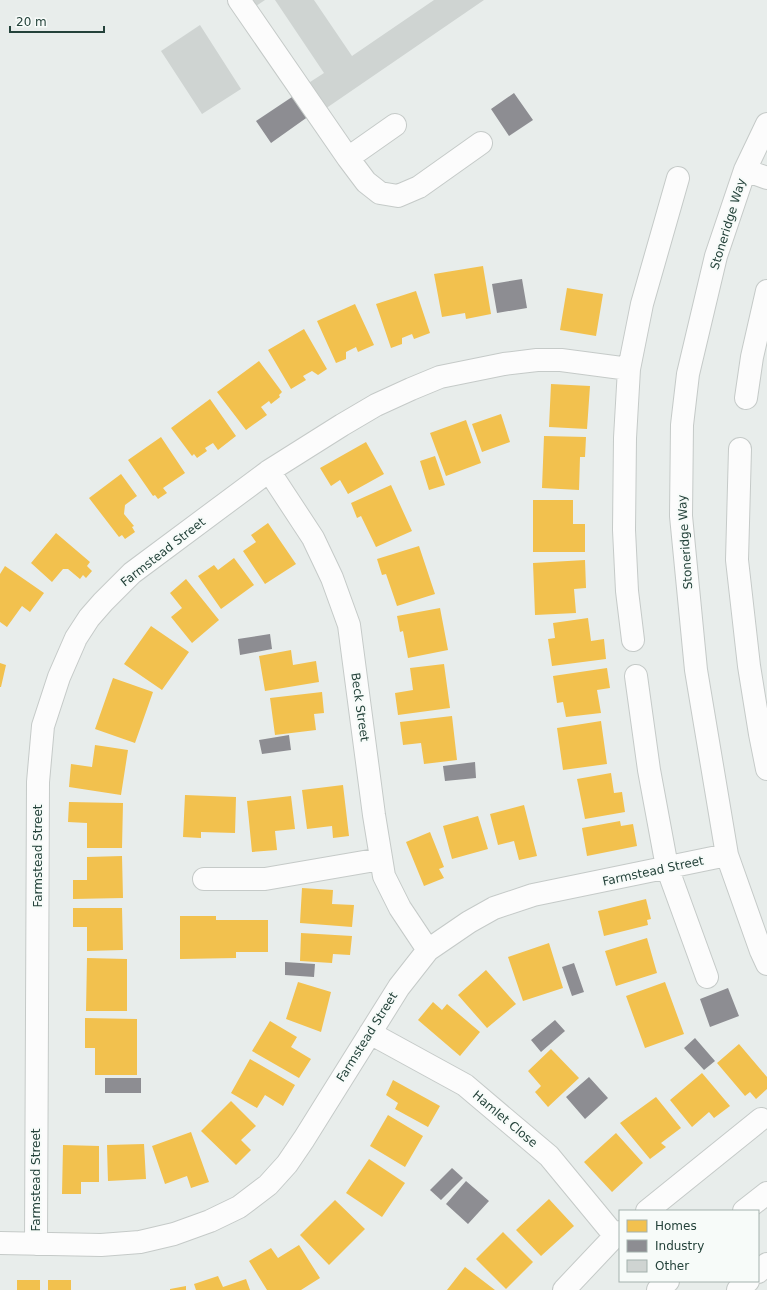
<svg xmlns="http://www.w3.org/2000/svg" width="767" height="1290" font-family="'DejaVu Sans',sans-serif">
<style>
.homes{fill:#f2c14e}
.industry{fill:#8d8d92}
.building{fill:#cfd4d2}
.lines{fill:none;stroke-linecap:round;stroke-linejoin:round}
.minor-casing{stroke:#c5cac8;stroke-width:24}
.minor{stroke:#fcfcfc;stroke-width:22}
.labels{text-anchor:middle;stroke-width:4;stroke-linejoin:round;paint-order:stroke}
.street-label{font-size:12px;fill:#24423a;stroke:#f7fbf9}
</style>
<rect width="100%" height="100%" fill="#e8edeb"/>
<path class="homes" d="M 483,266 L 491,314 L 466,319 L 465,313 L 442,317 L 434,274 Z
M 567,288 L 603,294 L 596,336 L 560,330 Z
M 416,291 L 430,333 L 414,339 L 412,334 L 402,338 L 402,344 L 391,348 L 376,304 Z
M 355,304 L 374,345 L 358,352 L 356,347 L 346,352 L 346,359 L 336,363 L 317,321 Z
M 304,329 L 327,369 L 318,375 L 312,371 L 303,376 L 306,380 L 291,389 L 268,350 Z
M 259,361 L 282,392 L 279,395 L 280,397 L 271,404 L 269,401 L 261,407 L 267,415 L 246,430 L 217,392 Z
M 551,384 L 590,386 L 587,429 L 549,427 Z
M 210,399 L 236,436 L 218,450 L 213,443 L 205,448 L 207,451 L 197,458 L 194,454 L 192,456 L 171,428 Z
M 501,414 L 510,442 L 482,452 L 472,424 Z
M 466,420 L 481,463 L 446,476 L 430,433 Z
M 544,436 L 586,437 L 585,457 L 580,457 L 579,490 L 542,488 Z
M 161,437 L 185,473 L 163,488 L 167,493 L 158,499 L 155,495 L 153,496 L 128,460 Z
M 366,442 L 384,474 L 348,494 L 340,480 L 331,486 L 320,468 Z
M 435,456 L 445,485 L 429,490 L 420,461 Z
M 121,474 L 137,496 L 125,505 L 124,514 L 134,526 L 132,527 L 135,532 L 125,539 L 122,535 L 119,537 L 89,498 Z
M 391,485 L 412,531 L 376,547 L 361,516 L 357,518 L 351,503 Z
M 533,500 L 573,500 L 573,524 L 585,524 L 585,552 L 533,552 Z
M 268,523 L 296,564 L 265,584 L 243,551 L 256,542 L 251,535 Z
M 56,533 L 90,562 L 87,566 L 92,571 L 86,578 L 83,575 L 80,579 L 68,569 L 63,569 L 52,582 L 31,563 Z
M 419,546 L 435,594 L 397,606 L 386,574 L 382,575 L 377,559 Z
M 234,558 L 254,585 L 221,609 L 198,576 L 214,565 L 218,570 Z
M 585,560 L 586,588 L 574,589 L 576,613 L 535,615 L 533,563 Z
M 5,566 L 44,593 L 30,612 L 22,606 L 7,627 L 0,622 L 0,574 Z
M 186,579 L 219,620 L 192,643 L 171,617 L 182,608 L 170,593 Z
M 440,608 L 448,650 L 408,658 L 403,631 L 400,632 L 397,616 Z
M 588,618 L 591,641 L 604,639 L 606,659 L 552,666 L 548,639 L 555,638 L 553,623 Z
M 151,626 L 189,652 L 162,690 L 124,664 Z
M 291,650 L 293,665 L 316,661 L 319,682 L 265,691 L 259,656 Z
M 0,663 L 6,665 L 1,687 L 0,687 Z
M 444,664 L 450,708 L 398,715 L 395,693 L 413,690 L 410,668 Z
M 607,668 L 610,688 L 597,690 L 601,713 L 566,717 L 563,702 L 557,703 L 553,676 Z
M 113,678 L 153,692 L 135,743 L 95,729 Z
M 322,692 L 324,713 L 314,714 L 316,730 L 275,735 L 270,698 Z
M 452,716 L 457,760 L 424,764 L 421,743 L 403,745 L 400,722 Z
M 601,721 L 607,764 L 563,770 L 557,728 Z
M 95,745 L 128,750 L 121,795 L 69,787 L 71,764 L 92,767 Z
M 611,773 L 614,793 L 622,792 L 625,812 L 585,819 L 577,779 Z
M 343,785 L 349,836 L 333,838 L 332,826 L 307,829 L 302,790 Z
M 185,795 L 236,797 L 235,833 L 201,832 L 201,838 L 183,837 Z
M 291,796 L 295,829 L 275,831 L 277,850 L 252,852 L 247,801 Z
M 69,802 L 123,803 L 122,848 L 87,848 L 87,823 L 68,822 Z
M 524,805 L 537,856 L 519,860 L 514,841 L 498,845 L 490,814 Z
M 478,816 L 488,849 L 452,859 L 443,826 Z
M 620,821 L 621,826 L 633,824 L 637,846 L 587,856 L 582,828 Z
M 430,832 L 444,867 L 439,869 L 444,878 L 424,886 L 406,842 Z
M 122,856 L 123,898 L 73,899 L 73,880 L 87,880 L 87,857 Z
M 302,888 L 333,890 L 332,904 L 354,905 L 352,927 L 300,923 Z
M 646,899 L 651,919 L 647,920 L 648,925 L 604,936 L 598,911 Z
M 73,908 L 122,908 L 123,950 L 87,951 L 87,927 L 73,927 Z
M 180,916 L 216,916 L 216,920 L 268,920 L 268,952 L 236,952 L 236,958 L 180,959 Z
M 301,933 L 352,936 L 350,955 L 333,954 L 332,963 L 300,961 Z
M 647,938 L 657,973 L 616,986 L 605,951 Z
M 549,943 L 563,988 L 523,1001 L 508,957 Z
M 87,958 L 127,959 L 127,1011 L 86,1011 Z
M 486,970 L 516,1004 L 487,1028 L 458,995 Z
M 298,982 L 331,992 L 321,1032 L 286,1019 Z
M 665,982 L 684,1034 L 645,1048 L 626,996 Z
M 433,1002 L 442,1010 L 447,1004 L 480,1032 L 460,1056 L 418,1020 Z
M 85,1018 L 137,1019 L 137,1075 L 95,1075 L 95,1048 L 85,1048 Z
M 270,1021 L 297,1037 L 291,1047 L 311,1059 L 299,1078 L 252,1051 Z
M 739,1044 L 767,1077 L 767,1089 L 756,1099 L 750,1092 L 745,1096 L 717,1063 Z
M 551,1049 L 579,1078 L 548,1107 L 535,1092 L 541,1086 L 528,1071 Z
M 250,1059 L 295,1085 L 283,1106 L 265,1095 L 257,1108 L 231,1093 Z
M 702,1073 L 730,1106 L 714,1118 L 709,1112 L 692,1127 L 670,1100 Z
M 393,1080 L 440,1106 L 428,1127 L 395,1109 L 398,1103 L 386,1095 Z
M 656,1097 L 681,1128 L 661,1143 L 666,1147 L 650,1159 L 620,1123 Z
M 231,1101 L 256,1126 L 241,1140 L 251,1150 L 236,1165 L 201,1131 Z
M 388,1115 L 423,1136 L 405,1167 L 370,1146 Z
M 191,1132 L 209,1182 L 191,1188 L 187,1176 L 165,1184 L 152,1146 Z
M 616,1133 L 643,1163 L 612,1192 L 584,1162 Z
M 144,1144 L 146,1179 L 108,1181 L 107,1145 Z
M 63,1145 L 99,1146 L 99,1182 L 81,1182 L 81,1194 L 62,1194 Z
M 369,1159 L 405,1183 L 382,1217 L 346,1193 Z
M 549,1199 L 574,1226 L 541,1256 L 516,1230 Z
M 335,1200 L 365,1229 L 329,1265 L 300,1235 Z
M 503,1232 L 533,1262 L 506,1289 L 476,1259 Z
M 299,1245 L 320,1278 L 301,1290 L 267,1290 L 249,1261 L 271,1248 L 278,1258 Z
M 465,1267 L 495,1290 L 447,1290 Z
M 218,1276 L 223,1287 L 246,1279 L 250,1290 L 196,1290 L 194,1284 Z
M 17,1280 L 40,1280 L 40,1290 L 17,1290 Z
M 48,1280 L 71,1280 L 71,1290 L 48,1290 Z
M 186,1286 L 186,1290 L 170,1290 L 170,1289 Z"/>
<path class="industry" d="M 514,93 L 533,120 L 509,136 L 491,109 Z
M 295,95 L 309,116 L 271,143 L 256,121 Z
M 522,279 L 527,308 L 497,313 L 492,284 Z
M 270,634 L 272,649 L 240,655 L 238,639 Z
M 289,735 L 291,750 L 262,754 L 259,740 Z
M 475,762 L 476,778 L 445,781 L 443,766 Z
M 285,962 L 315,964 L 314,977 L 285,975 Z
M 574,963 L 584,992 L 572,996 L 562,967 Z
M 728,988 L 739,1016 L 710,1027 L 700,999 Z
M 555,1020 L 565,1031 L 541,1052 L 531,1040 Z
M 695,1038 L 715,1061 L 704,1070 L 684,1048 Z
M 589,1077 L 608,1098 L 585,1119 L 566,1097 Z
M 105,1078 L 141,1078 L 141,1093 L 105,1093 Z
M 452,1168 L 463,1178 L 441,1200 L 430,1190 Z
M 466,1181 L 489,1201 L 468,1224 L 446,1204 Z"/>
<path class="building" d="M 253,0 L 265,0 L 256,6 Z
M 275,0 L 314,0 L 352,56 L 434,0 L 484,0 L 325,109 L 307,84 L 324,73 Z
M 200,25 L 241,89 L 202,114 L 161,51 Z"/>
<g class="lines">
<defs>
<path id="minor" d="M 239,0 L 348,158 L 366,182 L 380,193 L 398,196 L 419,187 L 481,143
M 767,124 L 745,170 L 716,256 L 688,374 L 682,425 L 681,516 L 696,670 L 727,855 L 761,951 L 767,964
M 348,158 L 395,125
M 745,170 L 767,178
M 746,398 L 752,357 L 767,291
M 740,449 L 737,560 L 749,666 L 760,734 L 767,769
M 269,471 L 313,538 L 332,578 L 349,625 L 374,815 L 384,876 L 400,908 L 428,950
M 633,640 L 627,591 L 624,530 L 625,438 L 629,369 L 642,304 L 678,178
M 636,676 L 649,770 L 667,867 L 707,977
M 204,879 L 265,879 L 381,859
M 370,1033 L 465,1085 L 549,1156 L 615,1236
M 647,1211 L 761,1119
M 744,1211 L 767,1193
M 0,1243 L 101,1245 L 140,1242 L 174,1234 L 210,1221 L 239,1207 L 268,1185 L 287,1164 L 304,1139 L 399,987 L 428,950 L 469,922 L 494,908 L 533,895 L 727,855
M 36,1244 L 38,782 L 43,726 L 59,677 L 76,638 L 89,618 L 103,602 L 132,573 L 269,471 L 342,425 L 376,405 L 411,389 L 440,377 L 504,364 L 537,360 L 561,360 L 629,369
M 758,1272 L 767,1264
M 564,1290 L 615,1236 L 620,1232
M 658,1290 L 668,1281
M 738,1290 L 748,1281"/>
</defs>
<use href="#minor" class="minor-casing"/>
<use href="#minor" class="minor"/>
</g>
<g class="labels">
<g class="street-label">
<text transform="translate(728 224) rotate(-73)" y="4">Stoneridge Way</text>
<text transform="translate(685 542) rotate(-94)" y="4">Stoneridge Way</text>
<text transform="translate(163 552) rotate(-38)" y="4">Farmstead Street</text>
<text transform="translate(360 707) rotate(82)" y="4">Beck Street</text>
<text transform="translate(38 856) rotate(-90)" y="4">Farmstead Street</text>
<text transform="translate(653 871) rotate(-12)" y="4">Farmstead Street</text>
<text transform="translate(367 1037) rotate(-58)" y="4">Farmstead Street</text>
<text transform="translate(505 1119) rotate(40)" y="4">Hamlet Close</text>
<text transform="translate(36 1180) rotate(-90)" y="4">Farmstead Street</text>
</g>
</g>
<rect x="619" y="1210" width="140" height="72" fill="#f7fbf9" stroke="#a3b1ad"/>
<rect x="627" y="1220" width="20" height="12" fill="#f2c14e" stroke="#a3b1ad"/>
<text x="655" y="1230" font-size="12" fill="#24423a">Homes</text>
<rect x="627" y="1240" width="20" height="12" fill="#8d8d92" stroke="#a3b1ad"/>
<text x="655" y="1250" font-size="12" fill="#24423a">Industry</text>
<rect x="627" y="1260" width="20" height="12" fill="#cfd4d2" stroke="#a3b1ad"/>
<text x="655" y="1270" font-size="12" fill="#24423a">Other</text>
<path d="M10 26v6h94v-6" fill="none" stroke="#24423a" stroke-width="2"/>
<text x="16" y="26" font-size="12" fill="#24423a" stroke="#f7fbf9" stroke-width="3" paint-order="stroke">20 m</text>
</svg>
